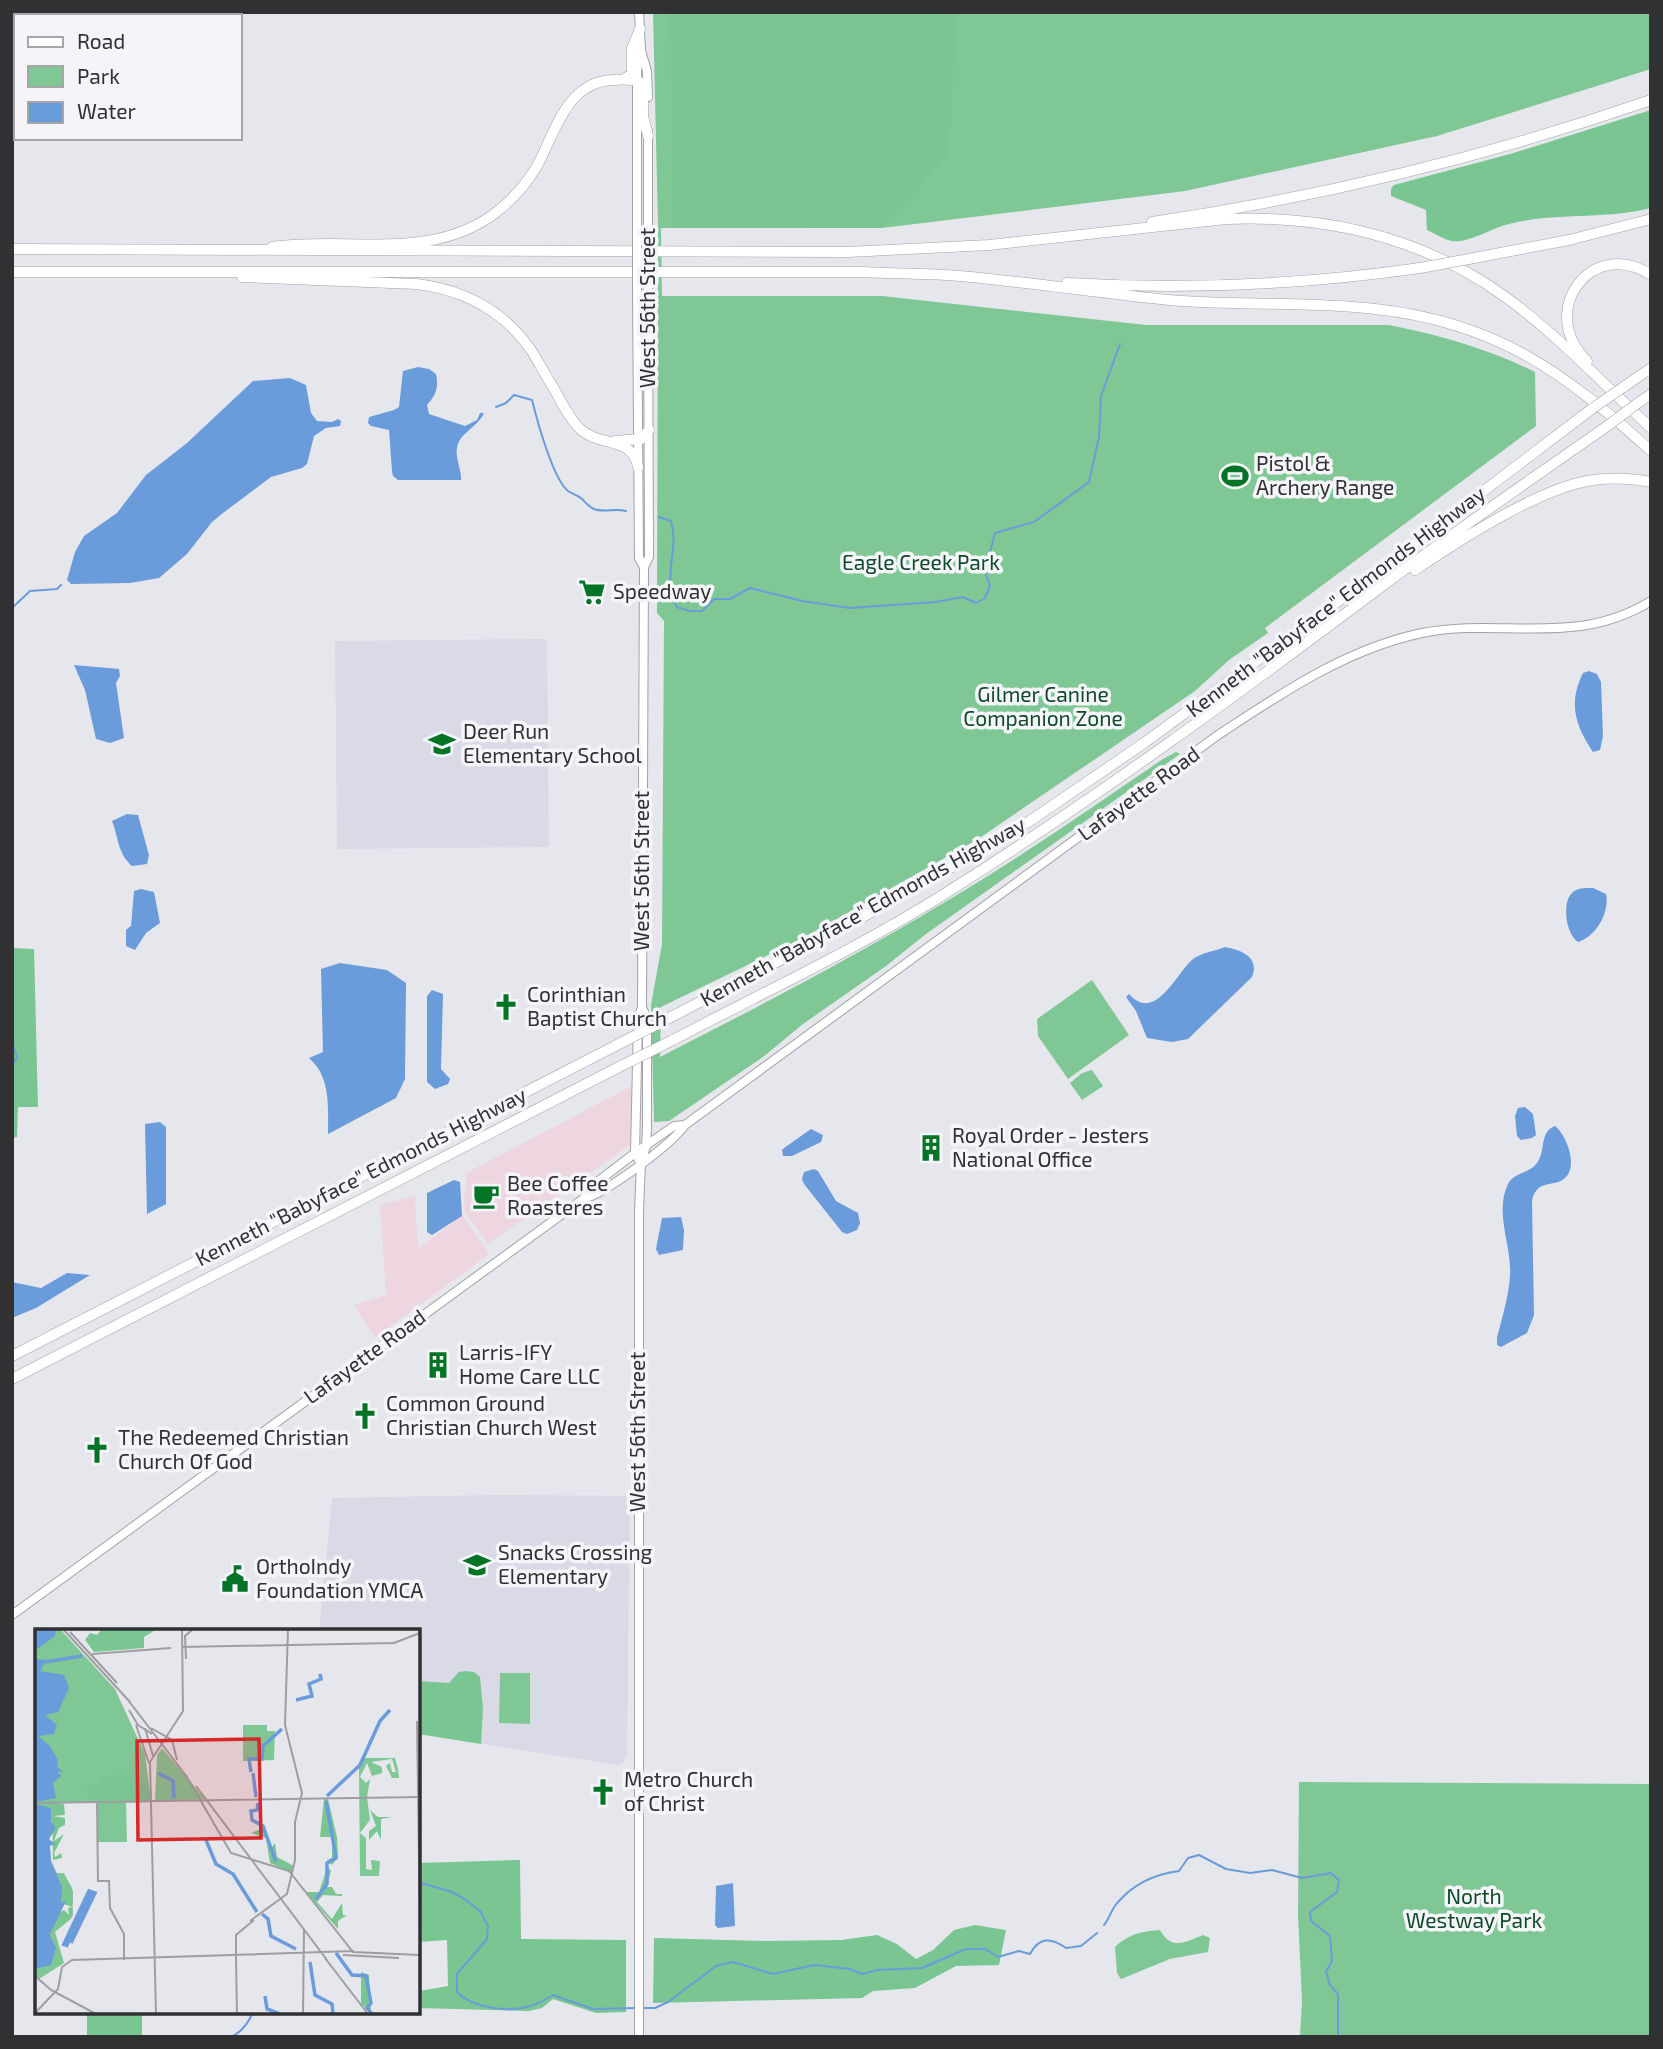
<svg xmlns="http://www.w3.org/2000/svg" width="1663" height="2049" font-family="'Exo 2',sans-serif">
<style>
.commercial{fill:#eed6e0}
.built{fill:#d9dae6}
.green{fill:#80c796}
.forest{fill:#79c692}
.water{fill:#6a9bda}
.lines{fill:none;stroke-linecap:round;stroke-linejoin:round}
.stream{stroke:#6a9bda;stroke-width:2}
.major-casing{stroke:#a1a2a6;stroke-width:10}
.highway-casing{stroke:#a1a2a6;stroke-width:11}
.major{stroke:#fff;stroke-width:8}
.highway{stroke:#fff;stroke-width:10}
.major-bridge-casing{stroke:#a1a2a6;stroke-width:10;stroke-linecap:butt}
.highway-bridge-casing{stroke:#a1a2a6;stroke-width:11;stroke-linecap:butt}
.major-bridge{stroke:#fff;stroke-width:8}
.highway-bridge{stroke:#fff;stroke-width:10}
.labels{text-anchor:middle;stroke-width:7;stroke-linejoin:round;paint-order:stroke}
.street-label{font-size:21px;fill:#313133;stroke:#f4f4f9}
.poi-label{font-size:21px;fill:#313133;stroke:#f4f4f9;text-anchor:start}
.park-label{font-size:21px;fill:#0f4a28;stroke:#f4f4f9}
.inset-river{fill:none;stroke:#6a9bda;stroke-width:3.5}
.inset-road{fill:none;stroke:#9e9ea2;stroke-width:2}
.view{fill:#d62828;fill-opacity:0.15;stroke:#d62828;stroke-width:3.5}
.inset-edge{fill:none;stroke:#313133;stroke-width:3.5}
</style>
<rect width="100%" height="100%" fill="#e6e7ec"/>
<path class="commercial" d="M 632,1086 L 631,1144 L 488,1244 L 464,1211 L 466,1173 Z
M 415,1196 L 418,1249 L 463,1215 L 489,1254 L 375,1338 L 354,1305 L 386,1295 L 380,1205 Z"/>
<path class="built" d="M 547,639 L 549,847 L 337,849 L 335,641 Z
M 497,1495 L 630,1496 L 627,1754 L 624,1761 L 618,1765 L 418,1734 L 418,1631 L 319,1631 L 332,1498 Z"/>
<path class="green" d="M 653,12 L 1651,12 L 1651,69 L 1437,136 L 1185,191 L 882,228 L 661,228 L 662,296 L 882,296 L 1146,325 L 1389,325 C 1440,335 1489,349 1535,372 L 1536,426 L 1265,628 L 1268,633 L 1229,660 L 1195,691 L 978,839 L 805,937 L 661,1007 L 660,1057 C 756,1008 852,958 945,902 C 1020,858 1091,808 1163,759 L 1176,752 L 1180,754 L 926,934 L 886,966 L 803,1024 L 763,1057 L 669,1121 L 654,1122 L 651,1005 L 662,944 L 664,621 L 657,613 L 658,227 Z
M 1092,980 L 1129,1035 L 1068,1079 L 1038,1036 L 1037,1019 Z
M 1092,1070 L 1103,1086 L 1082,1100 L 1070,1083 L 1082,1073 Z
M 500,1673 L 530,1673 L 530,1724 L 499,1723 Z
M 1299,1782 L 1651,1784 L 1651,2037 L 1300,2037 L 1302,2001 L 1298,1915 Z
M 1160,1930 C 1172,1951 1185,1942 1203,1935 L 1210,1938 L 1208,1952 L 1170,1959 L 1121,1979 L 1117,1973 L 1115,1947 C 1128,1934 1143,1931 1160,1930 Z"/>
<path class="forest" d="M 670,12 L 956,12 L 949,155 L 882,228 L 672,227 L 673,144 Z
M 1651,110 L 1651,208 C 1605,220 1555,212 1509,224 C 1494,227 1467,244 1452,241 C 1444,240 1434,233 1427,230 L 1426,210 L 1391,196 L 1391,189 L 1394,185 L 1510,154 Z
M 12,948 L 34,949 L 38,1107 L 18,1107 L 17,1137 L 12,1138 Z
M 465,1671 L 474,1672 L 480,1677 L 483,1709 L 481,1744 L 418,1734 L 418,1681 L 449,1683 L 459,1672 Z
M 520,1860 L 521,1939 L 626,1940 L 626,2012 L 596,2013 L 553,1999 L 542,2008 L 529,2011 L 418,2008 L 420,1991 L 448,1986 L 447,1940 L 418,1942 L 418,1863 Z
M 975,1925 L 1006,1930 L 999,1965 L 956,1966 L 915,1988 L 873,1991 L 862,1998 L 653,2003 L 654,1938 L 767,1941 L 841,1940 L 877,1935 L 897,1944 L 916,1959 L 933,1950 L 954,1930 Z
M 87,2012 L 142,2012 L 142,2037 L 87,2037 Z"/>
<path class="water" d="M 12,12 L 75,12 L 82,15 L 85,12 L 99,12 L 99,16 L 16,16 L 16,97 L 12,104 Z
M 418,367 L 429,369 L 436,374 C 439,388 436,395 427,405 L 429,414 L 465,426 L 477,420 L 480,413 L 484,413 C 477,428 459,433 457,448 C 455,458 462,471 461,480 L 398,480 L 393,476 L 392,471 L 389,430 L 371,426 L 368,423 L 369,417 L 394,410 L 399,407 L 403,371 Z
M 290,378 L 306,385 L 311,413 L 317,421 L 332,422 L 338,419 L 341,421 L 340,426 L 326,428 L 314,436 L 307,464 L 302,468 L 271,477 L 223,513 L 212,522 L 187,554 L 159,578 L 130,583 L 71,584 L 67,580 L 75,552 L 84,536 L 117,513 L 146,475 L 187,443 L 253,381 Z
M 74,665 L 119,669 L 120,676 L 116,683 L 124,738 L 110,743 L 96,739 L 85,690 Z
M 1589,671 L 1597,674 L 1601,682 L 1603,736 L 1600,750 L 1593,752 C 1575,725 1568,704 1583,673 Z
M 127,814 L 138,815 L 149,855 L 147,864 L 132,866 C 117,852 119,839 112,821 Z
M 1593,888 L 1606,894 C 1610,912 1596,937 1578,942 C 1566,934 1562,905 1571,894 C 1577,887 1586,888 1593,888 Z
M 141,889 L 154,892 L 160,923 L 146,933 L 135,950 L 126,946 L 126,930 L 131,926 L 134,891 Z
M 1225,947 C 1241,950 1260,957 1252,977 L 1188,1039 L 1172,1042 L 1147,1038 L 1136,1011 L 1126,997 L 1129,994 C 1155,1024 1177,972 1193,959 C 1201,953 1215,951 1225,947 Z
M 340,963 L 387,970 L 406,983 L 405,1079 L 396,1098 L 328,1134 C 328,1107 331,1077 309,1058 L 323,1052 L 321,969 Z
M 432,990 L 443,994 L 441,1069 L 450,1079 L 448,1084 L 435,1089 L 427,1082 L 427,996 Z
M 1525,1107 L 1533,1114 L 1536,1135 L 1532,1138 L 1521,1140 L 1517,1136 L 1515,1116 L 1518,1108 Z
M 160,1122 L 166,1127 L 166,1204 L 147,1214 L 145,1124 Z
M 1555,1126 C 1566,1134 1578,1165 1566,1177 C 1555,1189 1537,1177 1532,1201 L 1534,1315 L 1527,1333 L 1501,1347 L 1497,1345 L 1497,1338 C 1502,1317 1509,1296 1510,1275 C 1512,1246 1494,1213 1508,1184 C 1514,1172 1529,1174 1537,1163 C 1546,1151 1539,1132 1555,1126 Z
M 811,1129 L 823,1135 L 821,1142 L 792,1156 L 783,1156 L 782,1150 L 784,1148 Z
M 814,1169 L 818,1171 L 836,1201 L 858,1213 L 860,1223 L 857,1230 L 847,1234 L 842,1232 L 804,1184 L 802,1179 L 804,1172 Z
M 454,1180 L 460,1182 L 462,1216 L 432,1235 L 427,1232 L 427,1193 Z
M 681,1217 L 684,1230 L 683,1250 L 659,1255 L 656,1249 L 662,1218 Z
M 67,1273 L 90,1275 L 36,1308 L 12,1318 L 12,1282 L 41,1288 Z
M 733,1883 L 735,1926 L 718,1928 L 715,1925 L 716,1886 Z"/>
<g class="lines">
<path class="stream" d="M 496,407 L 506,403 L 514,395 L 532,400 C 537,420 553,479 568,491 C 572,494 578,495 582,499 C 586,503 589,507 594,509 C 604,513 615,508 626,511
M 659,517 L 671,521 C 680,550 661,574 677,607 L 689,611 L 702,611 L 714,599 L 730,599 L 750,588 L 802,601 L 850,608 L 935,602 L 963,597 L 976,603 L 985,598 L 990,586 L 985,572 L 995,533 L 1034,522 L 1089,482 L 1099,437 L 1101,396 L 1120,344
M 12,608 L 30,591 L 57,589 L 61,585
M 12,1042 L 17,1057 L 12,1066
M 418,1882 L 452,1892 L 463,1898 L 480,1911 L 488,1926 L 487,1939 L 457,1974 L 457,1992 C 472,2008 506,2012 527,2007 C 537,2005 545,2000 553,1995 L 593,2009 L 637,2008
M 1104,1925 C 1110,1918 1112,1907 1119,1901 C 1135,1883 1156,1874 1179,1871 L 1188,1858 L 1199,1855 L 1226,1869 L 1250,1873 L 1272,1870 L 1302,1878 L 1331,1873 L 1339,1880 L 1337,1892 L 1310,1912 L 1311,1921 L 1330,1936 L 1332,1961 L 1326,1972 L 1330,1985 L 1338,1994 L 1338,2037
M 642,2008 L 655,2008 L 668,2002 L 716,1966 L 733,1962 L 773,1974 L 814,1965 L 850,1969 L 862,1974 L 877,1970 L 922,1968 L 966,1949 L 985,1949 L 998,1957 L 1019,1951 L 1030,1954 C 1039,1937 1051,1937 1066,1948 L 1081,1946 L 1097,1933
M 231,2037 C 242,2032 248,2024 253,2012"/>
<defs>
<path id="major" d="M 641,51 L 647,71 L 648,97
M 648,131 L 648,233
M 637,233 L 637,70 L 641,49 L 639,12
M 637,291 L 639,558 L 644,567 L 642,1007 L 638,1019 L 635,1153 L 641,1164
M 644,567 L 649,557 L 648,291
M 583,1199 C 606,1193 671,1145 685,1125 L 1218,735 C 1282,693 1346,649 1422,633 C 1502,617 1575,648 1651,601
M 12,1615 L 583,1199 L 592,1186 L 635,1153 L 674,1126 L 685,1125
M 639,2037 L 639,1211 L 641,1164 L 646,1146 L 647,1129 L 647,1019 L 642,1007"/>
<path id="highway" d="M 624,79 L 632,74 L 632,48 L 640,29
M 1152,222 C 1321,197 1489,156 1651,100
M 272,247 C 346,236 435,263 499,210 C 514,198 527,183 537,166 C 555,133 567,81 613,80 C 622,79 631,79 640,82 L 643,88 L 643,116 L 648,136
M 12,249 L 848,252 L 989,245 L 1226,219 C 1326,215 1422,237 1504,296 C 1557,334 1603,384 1651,428
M 1474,258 L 1569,240 L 1651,219
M 12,272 L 864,272 C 895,274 928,273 959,276 C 1029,282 1099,293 1169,300 C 1237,306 1307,301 1375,309 C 1496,322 1564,372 1651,451
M 242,277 L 417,284 C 464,290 504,311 531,350 C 539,362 545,375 553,387 C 561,401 568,417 579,428 C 599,448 632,435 638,467
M 1067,283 C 1187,290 1301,285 1420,268
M 1587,361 C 1536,311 1592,236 1651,275
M 1622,388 L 1651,368
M 1638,403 L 1651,394
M 615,441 L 641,439 L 649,430
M 1415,570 C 1460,540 1535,491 1587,481 C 1608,477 1629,478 1651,482
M 671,1017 L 850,924 L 988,847 L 1030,821 L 1144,743 L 1344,597 L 1593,408
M 673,1040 C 764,992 859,948 946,893 C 1098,797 1241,692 1385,584 C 1458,529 1535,477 1610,424
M 12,1356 L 617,1045
M 12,1379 L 619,1067"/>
</defs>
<use href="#major" class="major-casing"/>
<use href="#highway" class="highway-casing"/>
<use href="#major" class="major"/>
<use href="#highway" class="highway"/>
<defs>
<path id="major-bridge" d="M 648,233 L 648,291
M 637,291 L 637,233"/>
<path id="highway-bridge" d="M 1420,268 L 1474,258
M 1593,408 L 1622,388
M 1610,424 L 1638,403
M 617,1045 L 671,1017
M 619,1067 L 673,1040"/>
</defs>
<use href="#major-bridge" class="major-bridge-casing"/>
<use href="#highway-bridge" class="highway-bridge-casing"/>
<use href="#major-bridge" class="major-bridge"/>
<use href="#highway-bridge" class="highway-bridge"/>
</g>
<defs>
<symbol id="stadium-bare" viewBox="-9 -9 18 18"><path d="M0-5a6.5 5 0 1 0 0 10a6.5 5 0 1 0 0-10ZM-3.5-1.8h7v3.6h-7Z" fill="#037325" stroke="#f4f4f9" stroke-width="2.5" paint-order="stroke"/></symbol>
<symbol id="supermarket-bare" viewBox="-9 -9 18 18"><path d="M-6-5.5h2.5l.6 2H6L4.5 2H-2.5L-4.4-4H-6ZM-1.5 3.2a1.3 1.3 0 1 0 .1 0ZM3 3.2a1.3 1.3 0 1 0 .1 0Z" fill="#037325" stroke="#f4f4f9" stroke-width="2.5" paint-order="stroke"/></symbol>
<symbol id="school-bare" viewBox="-9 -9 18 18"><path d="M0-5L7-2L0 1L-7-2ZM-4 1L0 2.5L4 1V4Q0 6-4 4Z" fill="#037325" stroke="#f4f4f9" stroke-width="2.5" paint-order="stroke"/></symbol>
<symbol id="church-bare" viewBox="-9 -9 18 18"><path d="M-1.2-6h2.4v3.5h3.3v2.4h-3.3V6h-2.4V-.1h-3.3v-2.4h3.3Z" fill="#037325" stroke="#f4f4f9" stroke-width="2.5" paint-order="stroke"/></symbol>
<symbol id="building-bare" viewBox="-9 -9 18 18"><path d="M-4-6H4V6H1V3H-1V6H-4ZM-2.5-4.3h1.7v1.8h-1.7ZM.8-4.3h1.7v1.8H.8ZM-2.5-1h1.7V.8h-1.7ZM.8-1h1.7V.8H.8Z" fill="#037325" stroke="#f4f4f9" stroke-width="2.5" paint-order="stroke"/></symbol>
<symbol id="cafe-bare" viewBox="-9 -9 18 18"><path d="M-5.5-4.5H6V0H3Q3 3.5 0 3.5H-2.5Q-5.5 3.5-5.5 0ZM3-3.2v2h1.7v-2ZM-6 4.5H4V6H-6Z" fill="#037325" stroke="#f4f4f9" stroke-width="2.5" paint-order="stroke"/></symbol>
<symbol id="civic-bare" viewBox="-9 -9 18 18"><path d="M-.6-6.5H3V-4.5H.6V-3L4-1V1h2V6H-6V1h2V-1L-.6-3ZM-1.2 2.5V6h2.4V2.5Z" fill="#037325" stroke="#f4f4f9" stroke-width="2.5" paint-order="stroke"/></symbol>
</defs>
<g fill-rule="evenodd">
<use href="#stadium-bare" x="1216" y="457" width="38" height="38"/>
<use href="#supermarket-bare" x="573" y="573" width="38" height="38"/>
<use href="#school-bare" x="423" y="725" width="38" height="38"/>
<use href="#church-bare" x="487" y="988" width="38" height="38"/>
<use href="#building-bare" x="912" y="1129" width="38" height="38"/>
<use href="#cafe-bare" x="467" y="1177" width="38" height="38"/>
<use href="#building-bare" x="419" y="1346" width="38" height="38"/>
<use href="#church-bare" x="346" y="1397" width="38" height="38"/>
<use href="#church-bare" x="78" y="1431" width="38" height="38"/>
<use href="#school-bare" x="458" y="1546" width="38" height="38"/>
<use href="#civic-bare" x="216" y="1560" width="38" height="38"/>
<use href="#church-bare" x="584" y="1773" width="38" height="38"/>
</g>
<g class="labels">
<g class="street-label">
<text transform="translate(648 308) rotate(-90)" y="7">West 56th Street</text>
<text transform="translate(1336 602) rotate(-37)" y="7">Kenneth "Babyface" Edmonds Highway</text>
<text transform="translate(1139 794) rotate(-36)" y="7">Lafayette Road</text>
<text transform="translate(642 871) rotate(-90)" y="7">West 56th Street</text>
<text transform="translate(863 912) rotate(-29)" y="7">Kenneth "Babyface" Edmonds Highway</text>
<text transform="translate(361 1177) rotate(-27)" y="7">Kenneth "Babyface" Edmonds Highway</text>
<text transform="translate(365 1357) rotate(-36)" y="7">Lafayette Road</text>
<text transform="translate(638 1432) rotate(-90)" y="7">West 56th Street</text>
</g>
<g class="poi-label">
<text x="1256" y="471">Pistol &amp;<tspan x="1256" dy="24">Archery Range</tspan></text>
<text x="613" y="599">Speedway</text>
<text x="463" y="739">Deer Run<tspan x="463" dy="24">Elementary School</tspan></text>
<text x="527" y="1002">Corinthian<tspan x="527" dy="24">Baptist Church</tspan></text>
<text x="952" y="1143">Royal Order - Jesters<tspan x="952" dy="24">National Office</tspan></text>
<text x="507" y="1191">Bee Coffee<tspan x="507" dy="24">Roasteres</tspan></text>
<text x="459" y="1360">Larris-IFY<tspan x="459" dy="24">Home Care LLC</tspan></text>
<text x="386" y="1411">Common Ground<tspan x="386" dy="24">Christian Church West</tspan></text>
<text x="118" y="1445">The Redeemed Christian<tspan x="118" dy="24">Church Of God</tspan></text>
<text x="498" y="1560">Snacks Crossing<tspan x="498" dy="24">Elementary</tspan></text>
<text x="256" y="1574">OrthoIndy<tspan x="256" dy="24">Foundation YMCA</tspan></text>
<text x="624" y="1787">Metro Church<tspan x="624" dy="24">of Christ</tspan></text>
</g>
<g class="park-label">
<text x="921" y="570">Eagle Creek Park</text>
<text x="1043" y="702">Gilmer Canine<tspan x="1043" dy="24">Companion Zone</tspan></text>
<text x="1474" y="1904">North<tspan x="1474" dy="24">Westway Park</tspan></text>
</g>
</g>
<g transform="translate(35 1629)">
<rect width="385" height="385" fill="#e6e7ec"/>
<path d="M 0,0 L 25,0 L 80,60 L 110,125 L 116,171 L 120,171 L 122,126 L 127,119 L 170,170 L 91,174 L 92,213 L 63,213 L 62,174 L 26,173 L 17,183 L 21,198 L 14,210 L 16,232 L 22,244 L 29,244 L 38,262 L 38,274 L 30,274 L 23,284 L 37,289 L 20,303 L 29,334 L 4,350 L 0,345 ZM 208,96 L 232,96 L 232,102 L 240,102 L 239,131 L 208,132 ZM 328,129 L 360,129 L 363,140 L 364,149 L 357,149 L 351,137 L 355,134 L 357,143 L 361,143 L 357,130 L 336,133 L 347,138 L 347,144 L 337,147 L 332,134 L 325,148 L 331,154 L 335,150 L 332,168 L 335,191 L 325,204 L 331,209 L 331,240 L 337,241 L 336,231 L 345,232 L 344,247 L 325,247 L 324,139 Z" fill="#80c796"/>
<path d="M 67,0 L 70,1 L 122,0 L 109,8 L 109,19 L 59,23 L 50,11 L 55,4 L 62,6 ZM 100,145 L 97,157 L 112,154 L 116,171 L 55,171 L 50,159 L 62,155 L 64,147 ZM 289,170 L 293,170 L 302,208 L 303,228 L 297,236 L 292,231 L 297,229 L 297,208 L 285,208 ZM 17,175 L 29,175 L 30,186 L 18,187 L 30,189 L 30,196 L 24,199 L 19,212 L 29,205 L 19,224 L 20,228 L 26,224 L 27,229 L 18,231 ZM 335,181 L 343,188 L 357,188 L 346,190 L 346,211 L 342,202 L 334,211 L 334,202 L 341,197 ZM 225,194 L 237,218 L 240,214 L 242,228 L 259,237 L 257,244 L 235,234 L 231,209 L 216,204 L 226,200 ZM 292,239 L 296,241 L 292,258 L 297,258 L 301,265 L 307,265 L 307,267 L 288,266 L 282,273 L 297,290 L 307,274 L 308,286 L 312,286 L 303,292 L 303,300 L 271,263 L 284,263 ZM 31,249 L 37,259 L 38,287 L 30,293 L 23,284 L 29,281 L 34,286 L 33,279 L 37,278 L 26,274 ZM 326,343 L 334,346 L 336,382 L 326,375 Z" fill="#79c692"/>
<path d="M 21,0 L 20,7 L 1,21 L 0,30 L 11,31 L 5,42 L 29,46 L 34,59 L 23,83 L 10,86 L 22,96 L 19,105 L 3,107 L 15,117 L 23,131 L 22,138 L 29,143 L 22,142 L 26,147 L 18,154 L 21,169 L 0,173 L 0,7 L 2,0 ZM 0,175 L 16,179 L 16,194 L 21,198 L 14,210 L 20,215 L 15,217 L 16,232 L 27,258 L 26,274 L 31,272 L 15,305 L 13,302 L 21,319 L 16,336 L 0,340 Z" fill="#6a9bda"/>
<path class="inset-river" d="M 10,33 L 47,27M 261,71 L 277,67 L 274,55 L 286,50 L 285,45M 216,143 L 214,130 L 227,130 L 228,117 L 247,100M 123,144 L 138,152 L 139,169M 218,144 L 221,168M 292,167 L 325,136 L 345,92 L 355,81M 223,174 L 222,181 L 216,182 L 217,191 L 228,197 L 241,233M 171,211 L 181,235 L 198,245 L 222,283M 281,270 L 292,255 L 292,234 L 301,229 L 291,172M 227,285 L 233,290 L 236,307 L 261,320M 28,317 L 54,262 L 60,264 L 36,314M 31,318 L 57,263M 301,324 L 317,346 L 331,347 L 336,374 L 332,379 L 337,385M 275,333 L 280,366 L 297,375 L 298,385M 230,367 L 232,380 L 245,385"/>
<path class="inset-road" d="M 28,0 L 95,73M 35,3 L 82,54M 147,18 L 359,14 L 385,4M 57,25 L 136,19M 151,30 L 150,7 L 157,1M 93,71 L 152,148 L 196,224 L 254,242 L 318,323 L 385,326M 94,81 L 103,96 L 117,105M 382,92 L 385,300M 101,96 L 114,134M 110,99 L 118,127M 116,99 L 137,111 L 142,131M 161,157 L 292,331M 0,174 L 385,168M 62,174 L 63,252 L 74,252 L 75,279 L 89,305 L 89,331M 215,292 L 252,265 L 260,231 L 260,193 L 267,164 L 250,96 L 253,0M 308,326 L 364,329M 290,329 L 333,385M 201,330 L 202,385M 201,333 L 201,306 L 219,291M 0,347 L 16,361 L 61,385M 0,384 L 23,360 L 27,338 L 37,331 L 319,322M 121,385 L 115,133 L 148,82 L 147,0M 268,385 L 269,301"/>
<path class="view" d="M 224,110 L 226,209 L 103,211 L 102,112 Z"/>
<rect width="385" height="385" class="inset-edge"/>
</g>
<rect width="1663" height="2049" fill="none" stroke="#313133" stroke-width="28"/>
<rect x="14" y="14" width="228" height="126" fill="#f4f4f9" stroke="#a6a6aa" stroke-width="2"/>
<rect x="28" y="37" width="35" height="10" fill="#ffffff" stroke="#a6a6aa" stroke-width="2"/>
<text x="77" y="49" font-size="21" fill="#313133">Road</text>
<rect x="28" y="66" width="35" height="21" fill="#80c796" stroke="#a6a6aa" stroke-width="2"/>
<text x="77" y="84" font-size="21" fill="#313133">Park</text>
<rect x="28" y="102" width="35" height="21" fill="#6a9bda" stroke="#a6a6aa" stroke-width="2"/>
<text x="77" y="119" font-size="21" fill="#313133">Water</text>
</svg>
